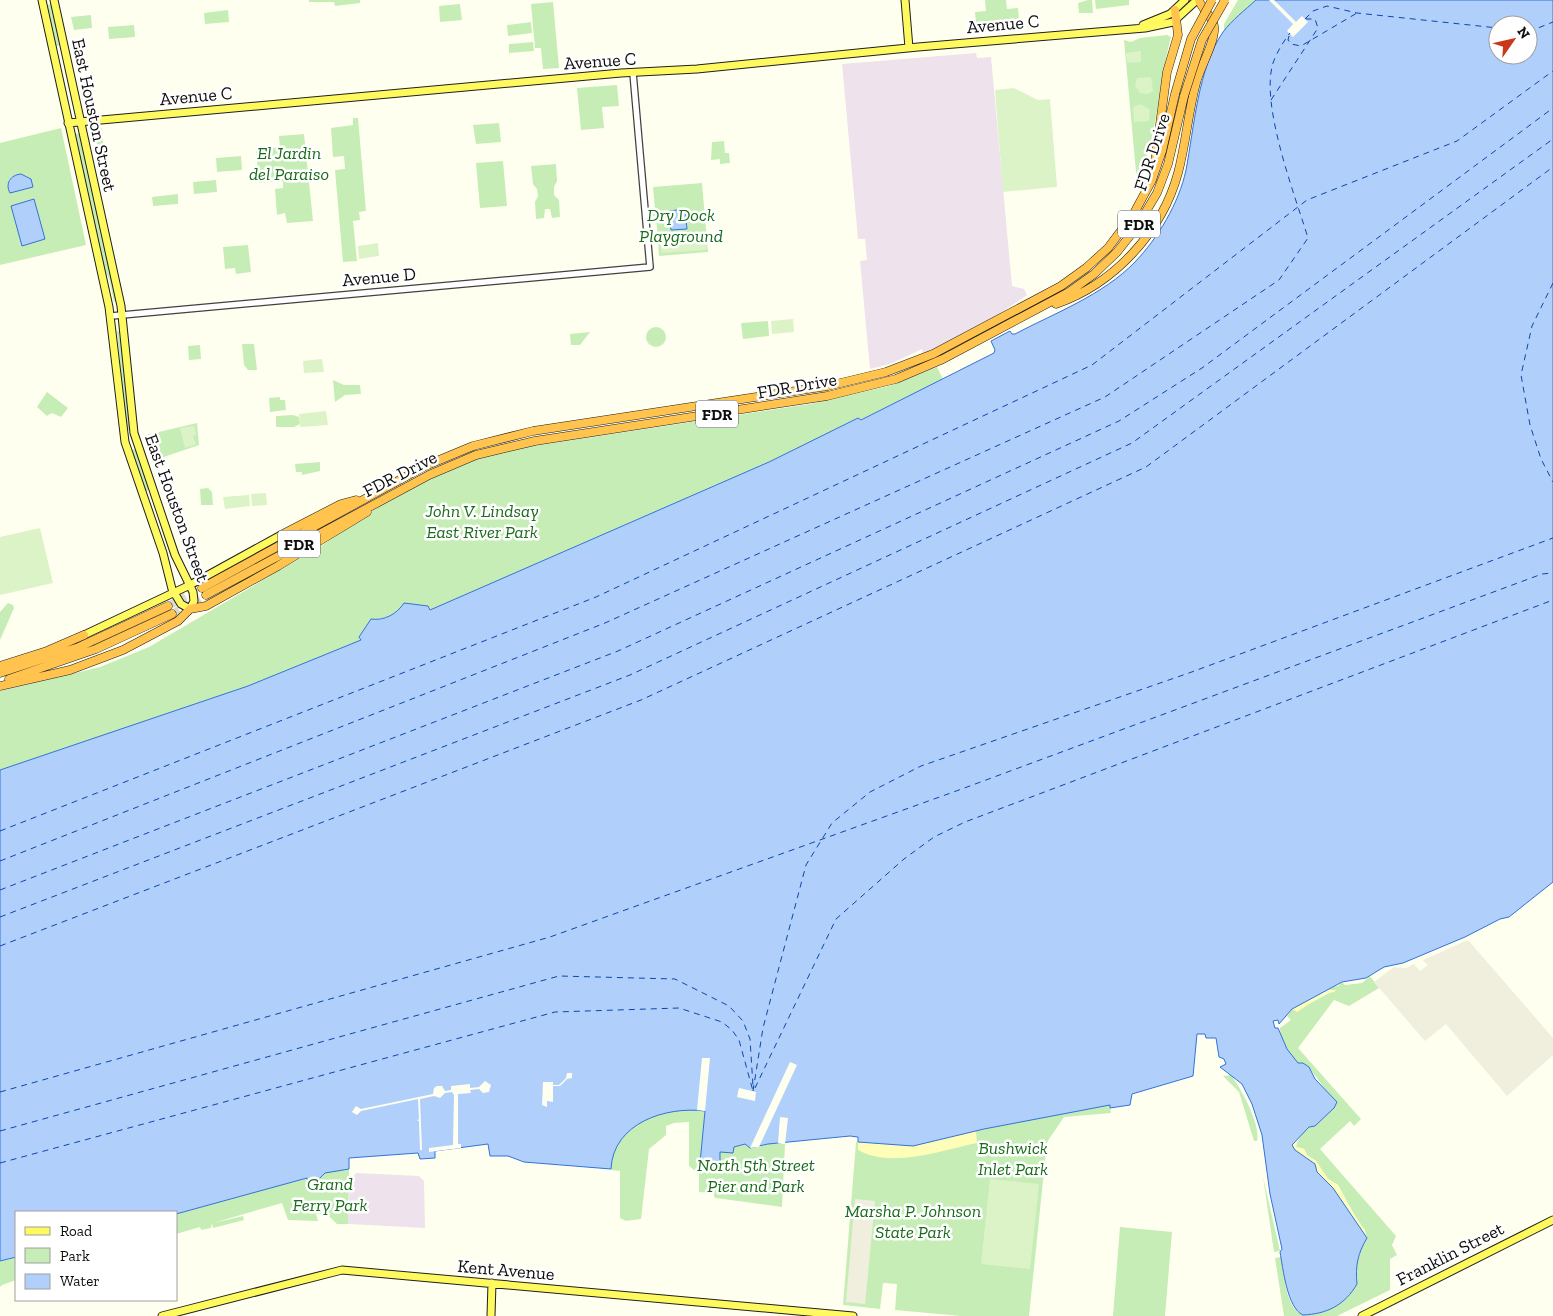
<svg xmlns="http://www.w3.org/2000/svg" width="1553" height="1316" font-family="'Zilla Slab',serif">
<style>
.industrial{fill:#eee2ed}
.green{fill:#c7edb6}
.sand{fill:#fffeb8}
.pitch{fill:#dcf3c8}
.plaza{fill:#f0efdd}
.water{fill:#b0cffb;stroke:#3173d8;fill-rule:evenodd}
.pier{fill:#fffff0}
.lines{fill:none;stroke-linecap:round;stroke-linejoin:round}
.ferry{stroke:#0d45ab;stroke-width:1;stroke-dasharray:6 5;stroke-linecap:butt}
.highway-tunnel{stroke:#dbdbce;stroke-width:8;stroke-dasharray:8 4;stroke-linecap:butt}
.minor-casing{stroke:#414141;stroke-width:8}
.major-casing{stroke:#1f1f1f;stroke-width:9}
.highway-casing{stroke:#1f1f1f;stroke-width:9}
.minor{stroke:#fff;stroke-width:5.5}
.major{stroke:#fff960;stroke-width:7}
.highway{stroke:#ffc34e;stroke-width:8}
.highway-bridge-casing{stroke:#1f1f1f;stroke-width:9;stroke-linecap:butt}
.highway-bridge{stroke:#ffc34e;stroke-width:8}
.labels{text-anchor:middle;stroke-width:5;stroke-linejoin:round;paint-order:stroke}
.shield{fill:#fff;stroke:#565656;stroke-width:1}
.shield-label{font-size:16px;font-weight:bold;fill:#0e0e0e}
.street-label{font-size:18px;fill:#0e0e0e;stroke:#fff}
.park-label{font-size:18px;font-style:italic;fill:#196c19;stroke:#fff}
</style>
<rect width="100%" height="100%" fill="#fffff0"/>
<path class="industrial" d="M 976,53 L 977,58 L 991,57 L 1012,286 L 1024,289 L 1027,295 L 999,314 L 923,354 L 922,349 L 890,364 L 870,369 L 860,261 L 867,260 L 865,239 L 858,239 L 842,64 Z
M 356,1173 L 419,1176 L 424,1181 L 425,1228 L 348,1224 L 349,1183 Z"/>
<path class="green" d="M 309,0 L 360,0 L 360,3 L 335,6 L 334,2 L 309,2 Z
M 985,0 L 1006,0 L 1007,9 L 1018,8 L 1019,19 L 976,22 L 975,12 L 986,11 Z
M 1088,0 L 1092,0 L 1093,13 L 1079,13 L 1078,3 Z
M 1095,0 L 1129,0 L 1129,5 L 1096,9 Z
M 1238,0 L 1256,0 L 1224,32 L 1224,24 Z
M 553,2 L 559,68 L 543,69 L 541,48 L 535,48 L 531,4 Z
M 52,4 L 62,45 L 56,46 L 47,5 Z
M 460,4 L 462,20 L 440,22 L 439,6 Z
M 228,10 L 229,22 L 205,24 L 204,13 Z
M 91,15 L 92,28 L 74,30 L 71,17 Z
M 531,22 L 532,33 L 508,36 L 507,25 Z
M 134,25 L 135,37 L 109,39 L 108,27 Z
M 1167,35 L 1171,37 C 1158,85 1158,137 1137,183 L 1124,40 L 1131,42 L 1140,38 Z
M 533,42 L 534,51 L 509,53 L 509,44 Z
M 617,85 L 619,106 L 602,107 L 604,128 L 581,130 L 577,88 Z
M 353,118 L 358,118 L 366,211 L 359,212 L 360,220 L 353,221 L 357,261 L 343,262 L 335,170 L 345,169 L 344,156 L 333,157 L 331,128 L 353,125 Z
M 499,123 L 501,142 L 476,144 L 473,125 Z
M 61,128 L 86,245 L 0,265 L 0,143 Z
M 102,128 L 107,186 L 93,130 Z
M 81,133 L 117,301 L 114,302 L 109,279 L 104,269 L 75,134 Z
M 304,134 L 313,221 L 287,223 L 285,213 L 277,215 L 275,189 L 283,188 L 283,181 L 259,183 L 256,150 L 280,147 L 279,136 Z
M 724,141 L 725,153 L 729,153 L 730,163 L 720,164 L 720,159 L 711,160 L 712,142 Z
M 241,156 L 242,170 L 217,172 L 216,158 Z
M 503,161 L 507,206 L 480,208 L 476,163 Z
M 556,164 L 557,181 L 554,187 L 554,195 L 559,200 L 560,217 L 552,218 L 550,209 L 545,209 L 544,218 L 536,219 L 535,202 L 538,196 L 537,189 L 533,184 L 531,166 Z
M 216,180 L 217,192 L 194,194 L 193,182 Z
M 702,183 L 708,252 L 659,256 L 656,216 L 652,216 L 651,210 L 655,210 L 653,187 Z
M 178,194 L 178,204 L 153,206 L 152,197 Z
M 248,245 L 251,272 L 236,274 L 235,268 L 225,269 L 223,247 Z
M 768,321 L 769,336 L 743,339 L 741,323 Z
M646 337a10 10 0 1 1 20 0a10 10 0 1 1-20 0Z
M 117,331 L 119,331 L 131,430 L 126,430 Z
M 590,332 L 580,345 L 571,345 L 570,334 Z
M 242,344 L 254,344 L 257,370 L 248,370 L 244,365 Z
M 200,345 L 201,359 L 189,360 L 188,346 Z
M 937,367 L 943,379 L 861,420 L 858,418 L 769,462 L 430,610 L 428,606 L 404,604 C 397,614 384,620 371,619 L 359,637 L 361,640 L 248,686 L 0,770 L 0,691 L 100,667 L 149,647 L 321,546 L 383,504 L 421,484 L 455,466 L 486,455 L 520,448 L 810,404 L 889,386 Z
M 333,380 L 344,385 L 360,385 L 361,394 L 345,395 L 335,402 Z
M 47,392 L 68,408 L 61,417 L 52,413 L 47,416 L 37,407 Z
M 280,397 L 280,400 L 285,400 L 286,410 L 270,412 L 269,398 Z
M 293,415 L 299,417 L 300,424 L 294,427 L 276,427 L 276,416 Z
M 197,423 L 199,445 L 155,460 L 146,435 Z
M 136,449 L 150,488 L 147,491 L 145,490 L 131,450 Z
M 320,462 L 320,471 L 302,475 L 302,472 L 296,472 L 295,464 Z
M 208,488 L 212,492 L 213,505 L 201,505 L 200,489 Z
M 8,603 L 13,605 L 14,608 L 0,640 L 0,612 Z
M 1370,976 L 1379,988 L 1349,1006 L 1334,1000 L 1298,1048 L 1361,1119 L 1354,1126 L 1350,1121 L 1320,1149 L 1396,1236 L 1392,1245 L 1397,1255 L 1390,1259 L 1390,1290 L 1337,1316 L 1284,1316 L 1275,1258 L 1281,1257 C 1284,1273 1285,1302 1299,1313 C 1302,1315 1307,1314 1310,1314 C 1333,1311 1344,1302 1357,1284 C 1355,1266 1358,1253 1367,1238 L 1338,1185 L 1328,1179 L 1316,1161 L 1307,1155 L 1304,1149 L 1296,1147 C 1300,1128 1321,1121 1334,1108 L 1334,1099 C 1324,1090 1318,1078 1309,1068 C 1307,1065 1303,1066 1299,1064 C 1288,1057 1280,1038 1280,1028 L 1291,1020 L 1287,1016 L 1292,1009 L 1296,1011 L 1329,993 L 1330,987 L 1338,986 L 1342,982 L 1345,985 L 1362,983 Z
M 710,1058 L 700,1163 L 719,1162 L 720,1152 L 745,1144 L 759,1147 L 768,1144 L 785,1144 L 782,1207 L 716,1198 L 714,1197 L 714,1193 L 699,1192 L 699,1174 L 689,1166 L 689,1122 L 674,1123 L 666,1126 L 666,1135 L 649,1149 L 641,1219 L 626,1221 L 620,1218 L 620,1171 L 611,1170 C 612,1127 659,1108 697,1110 Z
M 1231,1075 C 1241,1089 1261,1124 1257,1141 L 1254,1141 L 1239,1092 L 1223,1076 Z
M 1110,1104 L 1111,1113 L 1064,1117 L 1047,1142 L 1029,1316 L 961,1316 L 895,1310 L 897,1284 L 883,1283 L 880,1309 L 843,1305 L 856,1142 L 913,1146 L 998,1126 Z
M 349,1169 L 348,1224 L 337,1224 L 327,1214 L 316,1214 L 318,1221 L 288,1220 L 282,1203 L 213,1223 L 243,1216 L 244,1220 L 213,1228 L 212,1223 L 211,1228 L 201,1230 L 200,1227 L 176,1234 L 176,1214 L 307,1178 L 309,1189 L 325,1173 Z
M 1263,1177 L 1280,1251 L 1274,1252 Z
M 1120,1227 L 1172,1232 L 1165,1316 L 1113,1316 Z
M 16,1257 L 16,1280 L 2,1285 L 0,1287 L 0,1261 Z"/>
<path class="sand" d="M 1330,987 L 1330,990 L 1336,990 L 1334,992 L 1324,994 L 1297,1012 L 1292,1009 Z
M 976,1131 L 977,1143 C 941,1150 892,1169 858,1150 L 858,1142 L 913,1146 Z
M 1297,1139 L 1296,1147 L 1304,1149 L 1307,1155 L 1316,1161 L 1328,1179 L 1338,1185 L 1351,1210 L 1365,1230 L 1367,1238 L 1333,1188 L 1317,1172 L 1315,1164 L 1295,1150 L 1292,1145 Z"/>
<path class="pitch" d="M 1141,51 L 1141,62 L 1127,63 L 1126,53 Z
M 1151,77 L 1153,91 L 1148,94 L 1140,93 L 1135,86 L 1137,78 Z
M 1014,88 L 1038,100 L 1050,99 L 1057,187 L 1003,192 L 995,90 Z
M 1141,104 L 1150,110 L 1149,121 L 1134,122 L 1133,107 Z
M 705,235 L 707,250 L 661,253 L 660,238 Z
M 378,243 L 379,256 L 359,259 L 358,246 Z
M 793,319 L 794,332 L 772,334 L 771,321 Z
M 322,359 L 324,372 L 304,373 L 303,361 Z
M 326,411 L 328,425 L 300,427 L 299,414 Z
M 194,426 L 196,435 L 193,436 L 196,444 L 185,448 L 180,428 Z
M 266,493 L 267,505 L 252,506 L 251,494 Z
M 249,495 L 250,506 L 225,509 L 223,497 Z
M 40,528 L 53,583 L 0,595 L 0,537 Z
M 990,1179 L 1039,1184 L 1030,1269 L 981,1264 Z"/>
<path class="plaza" d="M 1468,940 L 1553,1038 L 1553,1055 L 1507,1096 L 1446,1024 L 1425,1041 L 1374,982 L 1394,967 L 1406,968 L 1414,964 L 1420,971 L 1428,965 L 1423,960 Z
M 855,1199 L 875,1201 L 865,1304 L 846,1302 Z"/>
<path class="water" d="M 1256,0 L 1553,0 L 1553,882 L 1509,917 L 1500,919 L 1465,937 L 1403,963 L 1384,967 L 1366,978 L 1342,982 L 1292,1009 L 1279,1024 L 1278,1020 L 1273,1021 L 1275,1028 L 1278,1028 L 1287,1049 L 1298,1063 L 1303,1063 L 1309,1067 L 1315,1079 L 1337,1102 L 1334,1108 L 1315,1126 L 1309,1127 L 1292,1145 L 1295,1150 L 1315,1164 L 1317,1172 L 1333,1188 L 1367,1238 C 1358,1253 1355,1266 1357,1284 C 1345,1305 1327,1314 1303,1315 C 1287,1308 1283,1268 1280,1252 L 1282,1249 L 1270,1194 L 1262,1135 L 1252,1104 L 1242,1084 L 1220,1067 L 1226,1064 L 1224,1059 L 1219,1057 L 1216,1038 L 1206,1038 L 1205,1034 L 1197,1034 L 1193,1076 L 1132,1094 L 1130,1105 L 1110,1108 L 1110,1105 L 984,1129 L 913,1146 L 858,1142 L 858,1137 L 850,1136 L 768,1144 L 750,1148 L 745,1144 L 734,1147 L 733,1153 L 720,1152 L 720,1162 L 700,1163 L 705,1111 C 666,1106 613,1123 611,1169 L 524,1162 L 508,1156 L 490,1156 L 488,1144 L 435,1151 L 435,1158 L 420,1159 L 418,1153 L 349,1158 L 349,1169 L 325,1173 L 309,1189 L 307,1178 L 176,1214 L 16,1212 L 16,1257 L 0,1261 L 0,770 L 248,686 L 361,640 L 359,637 L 371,619 C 384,621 397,614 404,603 L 428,606 L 430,610 L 769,462 L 858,418 L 861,420 L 994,353 L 995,350 L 991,341 L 1010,331 L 1012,334 L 1015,334 C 1055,313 1103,295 1135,262 C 1158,238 1179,203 1186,170 C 1194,128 1198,68 1223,32 C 1232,20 1245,10 1256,0 ZM 1498,25 L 1528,25 L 1528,55 L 1498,55 Z
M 21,174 L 31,179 L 33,187 L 10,193 C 5,184 10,175 21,174 Z
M 34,199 L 45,239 L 22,246 L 11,206 Z
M 685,209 L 687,229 L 671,230 L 669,211 Z"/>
<path class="pier" d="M 1269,0 L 1274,0 L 1296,22 L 1302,16 L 1308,22 L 1293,37 L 1287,31 L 1293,24 Z
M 702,1058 L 710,1058 L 705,1111 L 697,1110 Z
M 790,1062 L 797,1065 L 759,1147 L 750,1148 Z
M 567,1073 L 572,1073 L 572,1078 L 567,1079 L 560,1086 L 553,1086 L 553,1102 L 547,1101 L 547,1107 L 542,1105 L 543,1082 L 553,1082 L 553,1085 L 559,1085 L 566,1078 Z
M 485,1081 L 491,1085 L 489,1092 L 483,1093 L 479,1089 L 470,1090 L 471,1093 L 458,1094 L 458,1144 L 461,1144 L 461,1148 L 429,1152 L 429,1148 L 453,1145 L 454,1095 L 452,1092 L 445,1093 L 440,1098 L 434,1096 L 420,1099 L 422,1150 L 420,1150 L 419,1121 L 417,1121 L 419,1119 L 418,1099 L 361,1111 L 357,1115 L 352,1112 L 356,1106 L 361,1109 L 433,1094 L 434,1088 L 437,1086 L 442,1086 L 445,1091 L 451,1090 L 451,1086 L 470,1084 L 470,1088 L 479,1087 Z
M 739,1088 L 756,1092 L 755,1101 L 737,1097 Z
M 780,1117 L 788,1118 L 785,1144 L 778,1143 Z"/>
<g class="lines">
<path class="ferry" d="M 1305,19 L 1313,11 L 1327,6 L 1357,13 L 1498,28
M 1528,28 L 1538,28 L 1553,22
M 1289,36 L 1288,40 L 1291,44 L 1301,46 L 1357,13
M 1271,100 L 1318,28 L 1315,19 L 1306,19
M 1553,283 L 1532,326 L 1521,375 L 1530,425 L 1541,459 L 1553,482
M 0,831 L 596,597 L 1092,365 L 1307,200 L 1457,141 L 1553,71
M 0,861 L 605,623 L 1105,397 L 1279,280 L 1308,238 C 1295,195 1260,105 1273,63 C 1277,52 1283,42 1290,33
M 0,890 L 618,651 L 1119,421 L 1202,368 L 1553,108
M 0,917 L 630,675 L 1132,443 L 1553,139
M 0,946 L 641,700 L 1146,467 L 1553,167
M 755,1088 L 836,919 L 904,859 L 934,837 L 965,822 L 1553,600
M 753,1091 L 763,1028 L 806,865 L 832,823 L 870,792 L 921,766 L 1189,673 L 1553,538
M 0,1092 L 550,937 L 959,790 L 1542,574 L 1553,573
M 0,1131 L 559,976 L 675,979 L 729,1006 L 743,1021 L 750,1039 L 753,1086
M 0,1163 L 555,1012 L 679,1008 L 722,1022 L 732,1030 L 739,1040 L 753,1091"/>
<path class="highway-tunnel" d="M 168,606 L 202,588
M 172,614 L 206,595"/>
<defs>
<path id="minor" d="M 111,316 L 650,267 L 633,73"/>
<path id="major" d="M 42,0 L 109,307 L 125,442 L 163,553 L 172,589 L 181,604 L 190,609 L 194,601 L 193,592 L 175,555 L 134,433 L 121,306 L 54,0
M 905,0 L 909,48
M 1143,25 L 1170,14 L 1185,0
M 68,123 L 621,73 L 697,69 L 918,47 L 1145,28 L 1173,22 L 1197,0
M 84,635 L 190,585 L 281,535
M 162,1316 L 342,1270 L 853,1316
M 491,1316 L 492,1283
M 1362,1316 L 1553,1220"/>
<path id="highway" d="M 1155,161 L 1167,72 L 1178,35 L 1175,10
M 1056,304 C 1114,284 1162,232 1178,173 C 1186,143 1188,113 1196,83 C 1200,67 1216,41 1214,26 C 1212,15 1202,10 1199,0
M 281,535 L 341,504 L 356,500
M 202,588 L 425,466 L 473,446 L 533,431 L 828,386 L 886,372 L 933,354 L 1061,286 L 1086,268 L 1108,248 L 1133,215 L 1152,180 L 1162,151 L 1175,94
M 206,595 L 429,475 L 476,455 L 535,441 L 827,396 L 896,379 L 943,359 L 1069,292 L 1094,274 L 1117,252 L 1136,228 L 1157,193 L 1168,164 L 1184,96
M 0,666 L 47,651 L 84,635
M 0,673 L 79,647 L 168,606
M 9,679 L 96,649 L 172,614
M 0,686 L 70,670 L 123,650 L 178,621 L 190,609 L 206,606 L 278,566 L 367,512"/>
</defs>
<use href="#minor" class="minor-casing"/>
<use href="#major" class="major-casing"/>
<use href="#highway" class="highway-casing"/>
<use href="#minor" class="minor"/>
<use href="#major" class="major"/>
<use href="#highway" class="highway"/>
<defs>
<path id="highway-bridge" d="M 1175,94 L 1191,39 L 1212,0
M 1184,96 L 1202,40 L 1225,0"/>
</defs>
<use href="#highway-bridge" class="highway-bridge-casing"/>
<use href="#highway-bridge" class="highway-bridge"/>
</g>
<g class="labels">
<g class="shield">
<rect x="1118" y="210.5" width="42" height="27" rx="4"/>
<rect x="696" y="400.5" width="42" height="27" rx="4"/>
<rect x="278" y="530.5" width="42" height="27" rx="4"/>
</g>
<g class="shield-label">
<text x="1139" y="230">FDR</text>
<text x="717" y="420">FDR</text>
<text x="299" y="550">FDR</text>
</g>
<g class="street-label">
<text transform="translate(1003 24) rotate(-5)" y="6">Avenue C</text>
<text transform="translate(600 61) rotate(-4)" y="6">Avenue C</text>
<text transform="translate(196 96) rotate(-5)" y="6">Avenue C</text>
<text transform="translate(94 115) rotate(78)" y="6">East Houston Street</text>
<text transform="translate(1152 152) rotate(-72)" y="6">FDR Drive</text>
<text transform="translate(379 277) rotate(-5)" y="6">Avenue D</text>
<text transform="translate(797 386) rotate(-10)" y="6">FDR Drive</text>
<text transform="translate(400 474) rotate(-27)" y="6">FDR Drive</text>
<text transform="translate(177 508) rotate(70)" y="6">East Houston Street</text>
<text transform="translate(1450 1254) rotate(-27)" y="6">Franklin Street</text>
<text transform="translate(506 1270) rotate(5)" y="6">Kent Avenue</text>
</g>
<g class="park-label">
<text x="289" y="159">El Jardin<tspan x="289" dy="21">del Paraiso</tspan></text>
<text x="681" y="221">Dry Dock<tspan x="681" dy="21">Playground</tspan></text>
<text x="482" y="517">John V. Lindsay<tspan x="482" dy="21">East River Park</tspan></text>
<text x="1013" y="1154">Bushwick<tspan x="1013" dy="21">Inlet Park</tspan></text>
<text x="756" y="1171">North 5th Street<tspan x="756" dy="21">Pier and Park</tspan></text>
<text x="330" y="1190">Grand<tspan x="330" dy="21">Ferry Park</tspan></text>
<text x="913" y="1217">Marsha P. Johnson<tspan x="913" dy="21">State Park</tspan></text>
</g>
</g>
<rect x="15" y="1211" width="162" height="90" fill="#ffffff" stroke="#9f9f9f"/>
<rect x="25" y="1227" width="25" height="8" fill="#fff960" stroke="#9f9f9f"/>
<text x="60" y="1236" font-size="15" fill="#0e0e0e">Road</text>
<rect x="25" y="1248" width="25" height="15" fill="#c7edb6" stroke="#9f9f9f"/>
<text x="60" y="1261" font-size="15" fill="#0e0e0e">Park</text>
<rect x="25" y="1274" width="25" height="15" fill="#b0cffb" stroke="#9f9f9f"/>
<text x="60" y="1286" font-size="15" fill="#0e0e0e">Water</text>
<g transform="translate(1513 40) rotate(56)"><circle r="24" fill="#ffffff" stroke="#9f9f9f"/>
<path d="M0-4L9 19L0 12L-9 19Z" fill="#ca371b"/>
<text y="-8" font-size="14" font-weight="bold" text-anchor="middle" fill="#0e0e0e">N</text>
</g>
</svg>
